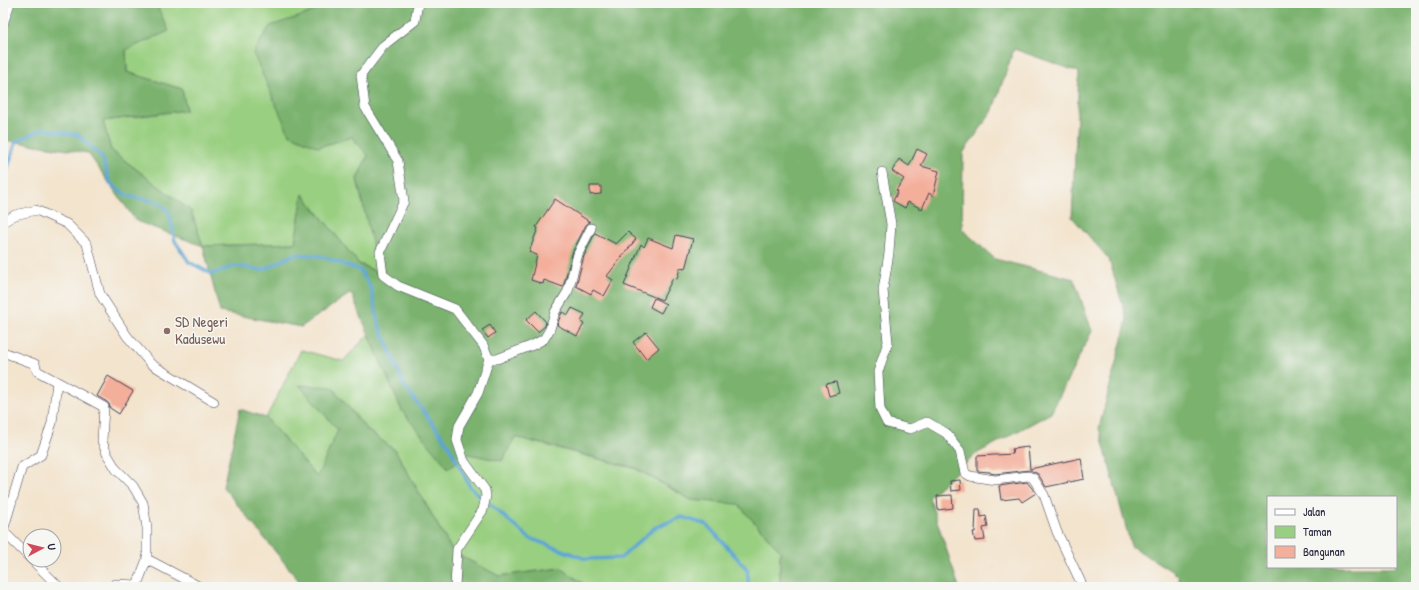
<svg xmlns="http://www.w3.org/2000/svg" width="1419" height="590" font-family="'Patrick Hand',sans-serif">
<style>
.green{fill:#99cf80;stroke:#5e785e}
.forest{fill:#7ab26e;stroke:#4e6a54;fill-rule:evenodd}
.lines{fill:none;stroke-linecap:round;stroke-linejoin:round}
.stream{stroke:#5da5d4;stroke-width:3.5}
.building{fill:#f4af9b}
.minor-casing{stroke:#413f51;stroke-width:10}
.minor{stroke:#fff;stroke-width:9}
.education-dot{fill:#8d6e63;stroke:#f6f6f2;stroke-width:1.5}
.labels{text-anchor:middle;stroke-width:3;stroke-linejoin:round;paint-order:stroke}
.education-label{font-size:15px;fill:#785e54;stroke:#f6f6f2;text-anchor:start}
</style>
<rect width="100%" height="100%" fill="#f6f6f2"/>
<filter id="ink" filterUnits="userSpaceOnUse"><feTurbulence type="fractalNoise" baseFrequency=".025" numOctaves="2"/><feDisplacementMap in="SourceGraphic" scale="8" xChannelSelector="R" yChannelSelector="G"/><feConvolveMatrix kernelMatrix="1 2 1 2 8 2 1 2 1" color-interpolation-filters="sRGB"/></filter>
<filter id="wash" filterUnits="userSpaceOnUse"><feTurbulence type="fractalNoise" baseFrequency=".012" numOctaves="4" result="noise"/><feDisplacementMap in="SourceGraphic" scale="16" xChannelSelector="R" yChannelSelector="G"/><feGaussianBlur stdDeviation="0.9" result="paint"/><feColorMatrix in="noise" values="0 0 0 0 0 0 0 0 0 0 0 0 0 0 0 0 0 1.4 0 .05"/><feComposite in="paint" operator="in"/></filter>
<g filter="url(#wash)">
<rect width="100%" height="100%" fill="#f3e4ce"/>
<path class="green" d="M 137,3 L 331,3 L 304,15 L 318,147 L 352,137 L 368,155 L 357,179 L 380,273 L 359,264 L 303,194 L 295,243 L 203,246 L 191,211 L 111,150 L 103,121 L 186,110 L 182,89 L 127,72 L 126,50 L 156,4 Z
M 369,334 L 402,411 L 469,454 L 502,461 L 515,437 L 636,469 L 691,500 L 738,504 L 780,551 L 780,587 L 588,587 L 561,568 L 499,576 L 453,552 L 395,450 L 367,430 L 332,387 L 339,430 L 317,478 L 266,418 L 301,350 L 343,361 Z"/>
<path class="forest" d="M 3,3 L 137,3 L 156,4 L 169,31 L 126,50 L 127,72 L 182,89 L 186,110 L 103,121 L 111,150 L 191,211 L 203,246 L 295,243 L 303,194 L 359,264 L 379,273 L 357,179 L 368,155 L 352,137 L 318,147 L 289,134 L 253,53 L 270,26 L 304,15 L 331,3 L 1416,3 L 1416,587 L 1181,587 L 1178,575 L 1131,546 L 1099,428 L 1127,320 L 1109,259 L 1072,217 L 1079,72 L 1014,49 L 992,112 L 963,153 L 962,229 L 995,259 L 1074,279 L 1092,331 L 1051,413 L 976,454 L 929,497 L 959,587 L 780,587 L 780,551 L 738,504 L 691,500 L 636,468 L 515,437 L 502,461 L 469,454 L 448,468 L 402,411 L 351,293 L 301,327 L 220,312 L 203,246 L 136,221 L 88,153 L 3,140 ZM 1268,497 L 1396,497 L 1396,567 L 1268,567 Z
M 299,385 L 332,387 L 367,430 L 395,450 L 453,552 L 499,576 L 561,568 L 588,587 L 405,587 L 399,586 L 398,587 L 304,587 L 223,487 L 240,409 L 266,418 L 317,477 L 338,430 Z"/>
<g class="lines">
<path class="stream" d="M 3,207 L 6,173 L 16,142 L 42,129 L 78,135 L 102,157 L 110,183 L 127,196 L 158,202 L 169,212 L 175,241 L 189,262 L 212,274 L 235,266 L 263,270 L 295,254 L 320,256 L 360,270 L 371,288 L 379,325 L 405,387 L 448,444 L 470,487 L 529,538 L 586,559 L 621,558 L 654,528 L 682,517 L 707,525 L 747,569 L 749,587"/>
</g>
<g id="blocks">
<path class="building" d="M 917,149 L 927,154 L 921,166 L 939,171 L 933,196 L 929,193 L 922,209 L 908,202 L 905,208 L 893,201 L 898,191 L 896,190 L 904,179 L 892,171 L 899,159 L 909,166 Z
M 590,186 L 601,186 L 601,194 L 590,195 Z
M 555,199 L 590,222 L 586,225 L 573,251 L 563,287 L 544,280 L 543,284 L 531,280 L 537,255 L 529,252 L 538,228 L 536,227 Z
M 628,232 L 636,239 L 607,276 L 613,280 L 604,296 L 593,290 L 591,294 L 576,286 L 584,256 L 595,233 L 616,244 Z
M 676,235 L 693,239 L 685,269 L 680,268 L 677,279 L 673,278 L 662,300 L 624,285 L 641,244 L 644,247 L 648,238 L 673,248 Z
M 654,298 L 666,304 L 661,313 L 650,307 Z
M 572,308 L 585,314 L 581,322 L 584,324 L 577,336 L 557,325 L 562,312 L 568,315 Z
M 536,311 L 546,322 L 545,326 L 538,332 L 526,320 Z
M 490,325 L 495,333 L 488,338 L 482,330 Z
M 646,332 L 659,348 L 646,359 L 633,342 Z
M 108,376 L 133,391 L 119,414 L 110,408 L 109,404 L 107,402 L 97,396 Z
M 836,382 L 839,393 L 829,396 L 826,384 Z
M 1028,447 L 1030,469 L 1081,458 L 1084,479 L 1046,487 L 1038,474 L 1030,470 L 995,474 L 990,473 L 990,472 L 977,471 L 977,456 L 1013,454 L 1012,449 Z
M 960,480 L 961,490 L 951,491 L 950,481 Z
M 1027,482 L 1036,493 L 1022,502 L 1019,498 L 1001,500 L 999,486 Z
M 952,495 L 953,508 L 938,510 L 937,496 Z
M 976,509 L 980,509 L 981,517 L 986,516 L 988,527 L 983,528 L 985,540 L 975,541 L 973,532 L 975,532 Z"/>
</g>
</g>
<g filter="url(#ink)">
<use href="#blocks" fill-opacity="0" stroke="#413f51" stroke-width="1"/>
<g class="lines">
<defs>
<path id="minor" d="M 418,3 L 415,21 L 384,45 L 361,75 L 365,107 L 398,161 L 404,201 L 380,252 L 383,275 L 398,286 L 455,309 L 483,345 L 489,359
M 3,24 L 10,3
M 882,172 L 891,224 L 889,253 L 883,290 L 888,342 L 878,372 L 880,409 L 887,423 L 910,429 L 927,422 L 946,433 L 960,451 L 965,473 L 970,476 L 995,480 L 1028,476 L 1033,478 L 1044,495 L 1057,532 L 1083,587
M 3,222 L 15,215 L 36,210 L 67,224 L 87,244 L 100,294 L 127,336 L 151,364 L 214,402
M 3,352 L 35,364 L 37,371 L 104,407 L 102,441 L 107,454 L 116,469 L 133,486 L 143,503 L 147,528 L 147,559 L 137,585 L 115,584 L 114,587
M 30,558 L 3,531 L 22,467 L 41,455 L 52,423 L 57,382
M 147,559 L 200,587
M 32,560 L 59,587
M 455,587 L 457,549 L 483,510 L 486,496 L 485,490 L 464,461 L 457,440 L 459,426 L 478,393 L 489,359 L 497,359 L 533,345 L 544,339 L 550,329 L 555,312 L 568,291 L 578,254 L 591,228"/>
</defs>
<use href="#minor" class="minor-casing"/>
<use href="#minor" class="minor"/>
</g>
</g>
<circle class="education-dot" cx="167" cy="331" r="4"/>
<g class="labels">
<g class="education-label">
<text x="175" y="327">SD Negeri<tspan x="175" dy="17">Kadusewu</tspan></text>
</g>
</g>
<rect width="1419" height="590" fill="none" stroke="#f6f6f2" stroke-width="16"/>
<rect x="1267" y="496" width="130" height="72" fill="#f6f6f2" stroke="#a1a1a9"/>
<rect x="1275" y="509" width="20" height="6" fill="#ffffff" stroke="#a1a1a9"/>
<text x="1303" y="516" font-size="12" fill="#22223b">Jalan</text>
<rect x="1275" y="526" width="20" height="12" fill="#99cf80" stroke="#a1a1a9"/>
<text x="1303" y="536" font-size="12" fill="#22223b">Taman</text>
<rect x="1275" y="546" width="20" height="12" fill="#f4af9b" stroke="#a1a1a9"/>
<text x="1303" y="556" font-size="12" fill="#22223b">Bangunan</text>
<g transform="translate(42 548) rotate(83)"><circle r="19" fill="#f6f6f2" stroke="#a1a1a9"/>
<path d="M0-3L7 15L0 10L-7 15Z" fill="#d1495b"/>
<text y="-6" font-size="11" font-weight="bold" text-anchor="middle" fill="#22223b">U</text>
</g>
</svg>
